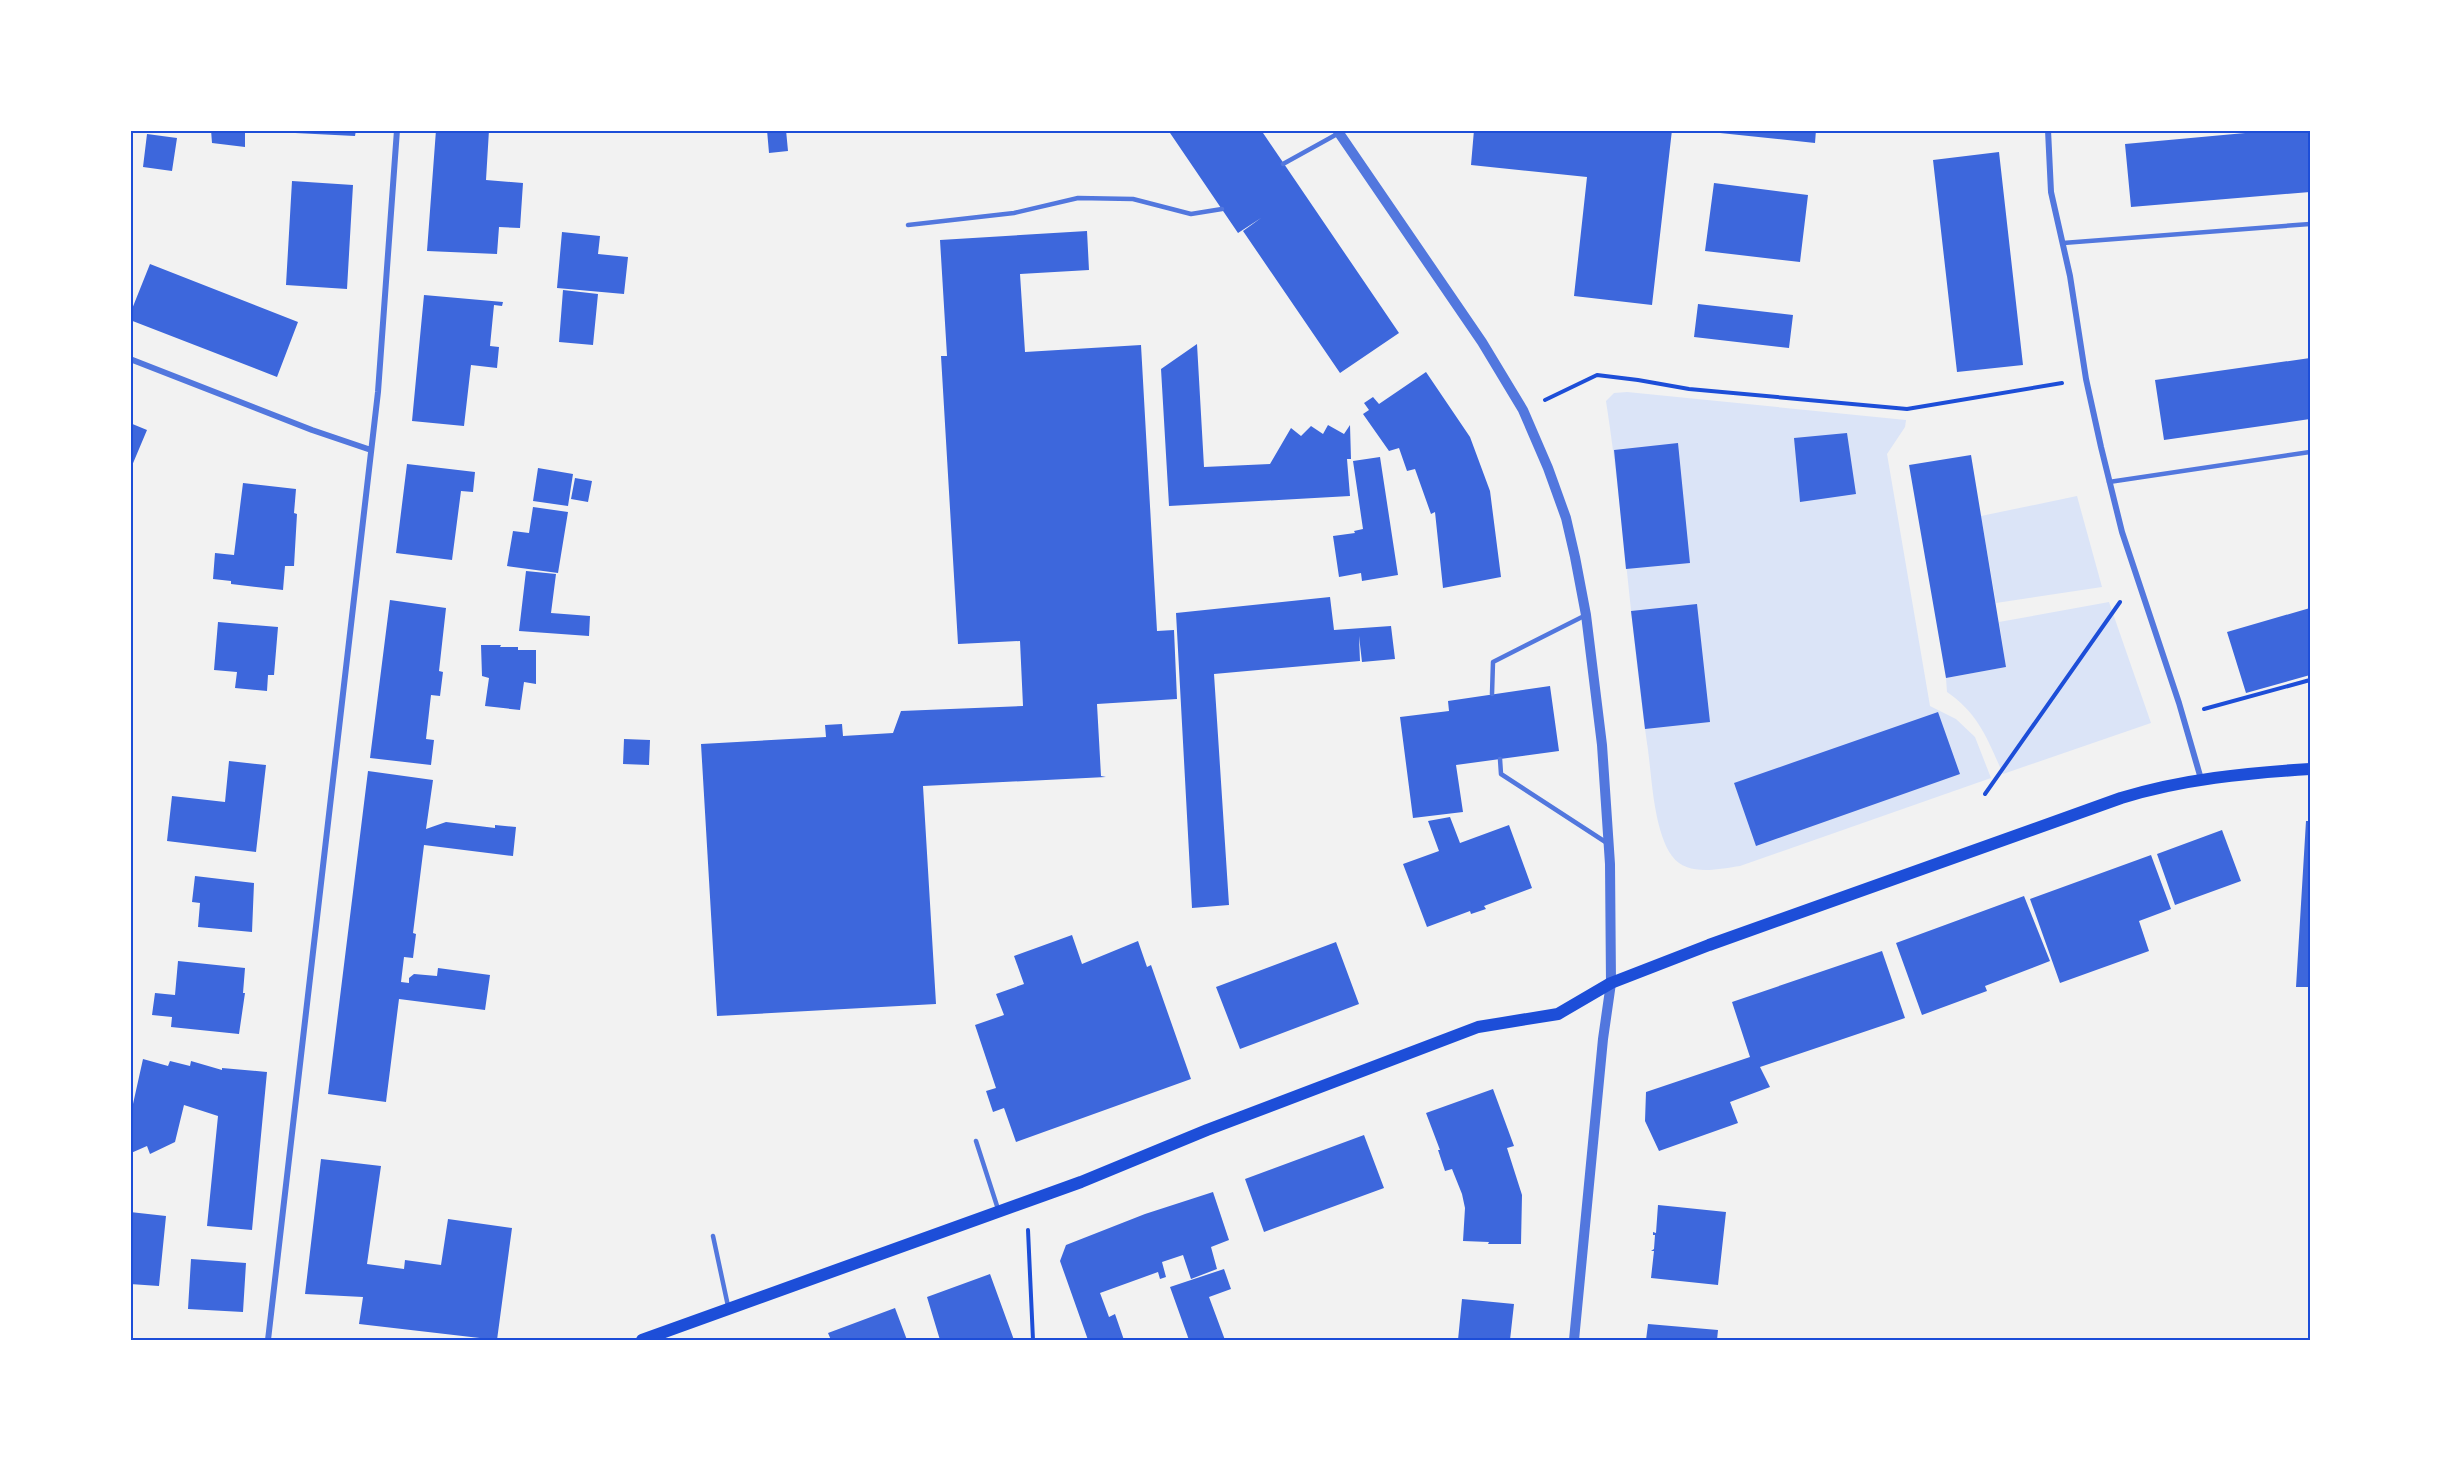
<svg xmlns="http://www.w3.org/2000/svg" width="2441" height="1471" font-family="Montserrat,sans-serif">
<style>
.green{fill:#dbe4f7}
.building{fill:#3d67dc}
.lines{fill:none;stroke-linecap:round;stroke-linejoin:round}
.path{stroke:#1d4ed8;stroke-width:4}
.service{stroke:#5277de;stroke-width:4.5}
.minor{stroke:#5277de;stroke-width:6}
.tertiary{stroke:#5277de;stroke-width:10}
.secondary{stroke:#1d4ed8;stroke-width:12}
.neatline{fill:none;stroke:#1d4ed8;stroke-width:2}
</style>
<rect width="100%" height="100%" fill="#f2f2f2"/>
<path class="green" d="M 1627,392 L 1906,420 L 1905,427 L 1887,454 L 1930,706 L 1956,719 L 1975,737 L 1991,778 L 1740,866 C 1719,869 1687,877 1672,856 C 1654,831 1652,780 1648,750 C 1631,634 1624,517 1606,401 L 1614,393 Z
M 2077,496 L 2102,587 L 1996,603 L 1981,516 Z
M 2109,602 L 2151,723 L 2003,774 C 1988,740 1979,714 1947,692 L 1946,678 L 2006,667 L 1999,622 Z"/>
<path class="building" d="M 211,130 L 245,130 L 245,147 L 212,143 Z
M 295,130 L 356,130 L 355,136 L 295,133 Z
M 436,130 L 489,130 L 486,180 L 523,183 L 520,228 L 499,227 L 497,254 L 427,251 Z
M 767,130 L 786,130 L 788,151 L 769,153 Z
M 1168,130 L 1261,130 L 1399,333 L 1340,373 L 1243,231 L 1261,218 L 1238,233 Z
M 1474,130 L 1672,130 L 1652,305 L 1574,296 L 1587,177 L 1471,165 Z
M 1720,130 L 1816,130 L 1815,143 L 1720,133 Z
M 2278,130 L 2310,130 L 2310,192 L 2131,207 L 2125,144 Z
M 147,134 L 177,138 L 172,171 L 143,167 Z
M 1999,152 L 2023,365 L 1957,372 L 1933,160 Z
M 292,181 L 353,185 L 347,289 L 286,285 Z
M 1714,183 L 1808,195 L 1800,262 L 1705,251 Z
M 1087,231 L 1089,270 L 1020,274 L 1025,352 L 1141,345 L 1157,631 L 1174,630 L 1177,699 L 1097,704 L 1101,776 L 1106,777 L 923,786 L 936,1004 L 717,1016 L 701,744 L 826,737 L 825,725 L 842,724 L 843,736 L 893,733 L 901,711 L 1023,706 L 1020,641 L 958,644 L 941,356 L 947,356 L 940,240 Z
M 562,232 L 600,236 L 598,254 L 628,257 L 624,294 L 557,288 Z
M 150,264 L 298,322 L 277,377 L 130,320 L 130,314 Z
M 563,290 L 598,294 L 593,345 L 559,342 Z
M 424,295 L 503,302 L 502,306 L 494,305 L 490,346 L 499,347 L 497,368 L 471,365 L 464,426 L 412,421 Z
M 1698,304 L 1793,315 L 1789,348 L 1694,337 Z
M 1197,344 L 1204,467 L 1270,464 L 1291,428 L 1301,436 L 1311,426 L 1323,434 L 1328,425 L 1344,434 L 1350,425 L 1351,459 L 1347,459 L 1350,496 L 1169,506 L 1161,369 Z
M 2310,358 L 2310,419 L 2164,440 L 2155,380 Z
M 1426,372 L 1470,437 L 1490,491 L 1501,577 L 1443,588 L 1435,512 L 1431,514 L 1415,469 L 1407,471 L 1399,448 L 1389,451 L 1363,414 L 1369,410 L 1364,403 L 1373,397 L 1379,404 Z
M 130,423 L 147,430 L 131,468 L 130,468 Z
M 1847,433 L 1856,494 L 1800,502 L 1794,438 Z
M 1678,443 L 1690,563 L 1626,569 L 1614,450 Z
M 1971,455 L 2006,667 L 1946,678 L 1909,465 Z
M 1380,457 L 1398,575 L 1362,581 L 1361,573 L 1339,577 L 1333,536 L 1355,533 L 1354,531 L 1363,529 L 1353,461 Z
M 407,464 L 475,472 L 473,492 L 461,491 L 452,560 L 396,553 Z
M 538,468 L 573,474 L 568,506 L 533,501 Z
M 575,478 L 592,481 L 588,502 L 571,499 Z
M 243,483 L 296,489 L 294,513 L 297,514 L 294,566 L 285,566 L 283,590 L 231,584 L 231,581 L 213,579 L 215,553 L 234,555 Z
M 533,507 L 568,512 L 558,573 L 507,566 L 513,531 L 529,533 Z
M 526,571 L 556,574 L 551,613 L 590,616 L 589,636 L 519,631 Z
M 1330,597 L 1334,630 L 1391,626 L 1395,659 L 1362,662 L 1359,636 L 1360,661 L 1214,674 L 1229,905 L 1192,908 L 1176,613 Z
M 390,600 L 446,608 L 439,671 L 443,672 L 440,696 L 431,695 L 426,739 L 434,740 L 431,765 L 370,758 Z
M 1697,604 L 1710,722 L 1645,729 L 1631,611 Z
M 2310,608 L 2310,675 L 2246,693 L 2227,632 Z
M 218,622 L 278,627 L 274,675 L 268,675 L 267,691 L 235,688 L 237,672 L 214,670 Z
M 481,645 L 501,645 L 500,647 L 518,647 L 518,650 L 536,650 L 536,684 L 524,682 L 520,710 L 485,706 L 489,678 L 482,676 Z
M 1550,686 L 1559,751 L 1456,765 L 1463,812 L 1413,818 L 1400,717 L 1449,711 L 1448,701 Z
M 1938,712 L 1960,774 L 1756,846 L 1734,783 Z
M 624,739 L 650,740 L 649,765 L 623,764 Z
M 229,761 L 266,765 L 256,852 L 167,841 L 172,796 L 225,802 Z
M 368,771 L 433,780 L 426,829 L 446,822 L 495,828 L 495,825 L 516,827 L 513,856 L 424,845 L 413,933 L 416,934 L 413,958 L 404,957 L 401,982 L 409,983 L 409,978 L 414,974 L 437,976 L 438,968 L 490,975 L 485,1010 L 399,999 L 386,1102 L 328,1094 Z
M 1450,817 L 1460,843 L 1509,825 L 1532,888 L 1484,906 L 1486,909 L 1471,914 L 1470,911 L 1427,927 L 1403,864 L 1439,851 L 1428,821 Z
M 2306,821 L 2310,821 L 2310,987 L 2296,987 Z
M 2222,830 L 2241,881 L 2175,905 L 2157,854 Z
M 2151,855 L 2171,909 L 2139,921 L 2149,951 L 2060,983 L 2030,899 Z
M 195,876 L 254,883 L 252,932 L 198,927 L 200,903 L 192,902 Z
M 2024,896 L 2050,961 L 1985,986 L 1987,991 L 1922,1015 L 1896,943 Z
M 1072,935 L 1082,964 L 1138,941 L 1147,967 L 1151,965 L 1191,1079 L 1016,1142 L 1004,1108 L 993,1112 L 986,1091 L 996,1088 L 975,1025 L 1004,1015 L 996,994 L 1024,984 L 1014,956 Z
M 1336,942 L 1359,1004 L 1240,1049 L 1216,987 Z
M 1882,951 L 1905,1018 L 1760,1067 L 1770,1087 L 1730,1102 L 1738,1123 L 1659,1151 L 1645,1121 L 1646,1092 L 1750,1057 L 1732,1002 Z
M 178,961 L 245,968 L 243,993 L 245,993 L 239,1034 L 171,1027 L 172,1017 L 152,1015 L 155,993 L 175,995 Z
M 143,1059 L 168,1066 L 170,1061 L 190,1066 L 191,1061 L 222,1070 L 222,1068 L 267,1072 L 252,1230 L 207,1226 L 218,1116 L 184,1105 L 175,1142 L 150,1154 L 147,1146 L 131,1153 L 130,1105 L 133,1104 Z
M 1493,1089 L 1514,1146 L 1507,1148 L 1522,1195 L 1521,1244 L 1488,1244 L 1489,1242 L 1463,1241 L 1465,1208 L 1462,1194 L 1452,1169 L 1445,1171 L 1438,1150 L 1440,1150 L 1426,1113 Z
M 1364,1135 L 1384,1188 L 1264,1232 L 1245,1179 Z
M 321,1159 L 381,1166 L 367,1264 L 404,1269 L 405,1260 L 441,1265 L 448,1219 L 512,1228 L 497,1340 L 359,1324 L 363,1297 L 305,1294 Z
M 1213,1192 L 1229,1240 L 1211,1247 L 1217,1269 L 1191,1279 L 1183,1255 L 1162,1262 L 1166,1277 L 1160,1279 L 1158,1272 L 1100,1293 L 1109,1317 L 1115,1314 L 1124,1340 L 1088,1340 L 1060,1261 L 1066,1245 L 1145,1214 Z
M 1658,1205 L 1726,1212 L 1718,1285 L 1651,1278 L 1654,1251 L 1651,1251 L 1654,1249 L 1655,1235 L 1653,1235 L 1653,1232 L 1656,1233 Z
M 130,1212 L 166,1216 L 159,1286 L 130,1284 Z
M 191,1259 L 246,1263 L 243,1312 L 188,1309 Z
M 1224,1269 L 1231,1289 L 1209,1297 L 1225,1340 L 1189,1340 L 1170,1287 Z
M 990,1274 L 1014,1340 L 940,1340 L 927,1297 Z
M 1462,1299 L 1514,1304 L 1510,1340 L 1458,1340 Z
M 895,1308 L 907,1340 L 831,1340 L 828,1333 Z
M 1648,1324 L 1718,1330 L 1717,1340 L 1646,1340 Z"/>
<g class="lines">
<path class="path" d="M 1545,400 L 1597,375 L 1638,380 L 1689,389 L 1907,409 L 2062,383
M 2204,709 L 2310,680
M 1985,794 L 2120,602
M 1028,1230 L 1033,1340"/>
<path class="service" d="M 1283,164 L 1339,133
M 908,225 L 1014,213 L 1078,198 L 1133,199 L 1191,214 L 1222,209
M 2063,243 L 2310,224
M 2109,482 L 2310,452
M 1492,694 L 1493,662 L 1584,616
M 1500,759 L 1501,774 L 1607,843
M 976,1141 L 998,1209
M 713,1236 L 728,1306"/>
<path class="minor" d="M 2048,130 L 2051,192 L 2070,276 L 2086,379 L 2101,447 L 2122,532 L 2179,703 L 2201,779
M 130,359 L 312,430 L 371,450
M 268,1340 L 378,392 L 397,130"/>
<path class="tertiary" d="M 1337,130 L 1482,342 L 1523,410 L 1548,468 L 1566,518 L 1575,557 L 1586,615 L 1602,745 L 1610,864 L 1611,983 L 1603,1039 L 1574,1340"/>
<path class="secondary" d="M 642,1340 L 1081,1182 L 1207,1130 L 1478,1027 L 1558,1014 L 1611,983 L 1709,945 L 2121,798 C 2183,779 2246,773 2310,769"/>
</g>
<rect width="2441" height="1471" fill="none" stroke="#ffffff" stroke-width="264"/>
<rect x="132" y="132" width="2177" height="1207" class="neatline"/>
</svg>
